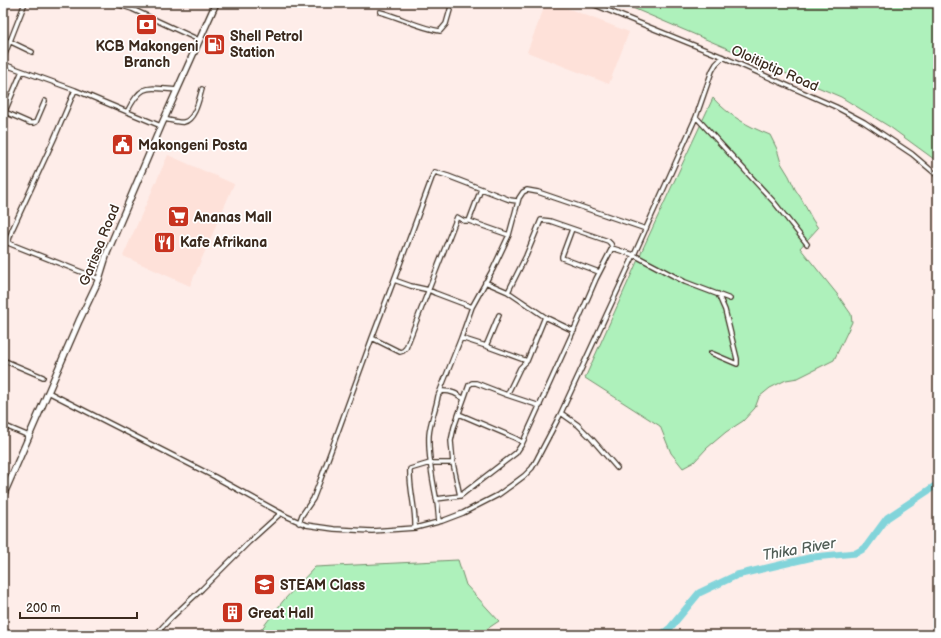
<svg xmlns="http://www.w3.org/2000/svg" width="941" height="638" font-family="'Balsamiq Sans',sans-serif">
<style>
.built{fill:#fee1d9}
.green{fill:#aef1bb;stroke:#748e6c}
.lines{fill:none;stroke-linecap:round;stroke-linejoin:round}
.river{stroke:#82d4da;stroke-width:7}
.minor-casing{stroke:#3b2a1e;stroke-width:6}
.trunk-casing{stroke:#3b2a1e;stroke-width:8}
.minor{stroke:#fff;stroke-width:3.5}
.trunk{stroke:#fff;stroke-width:5.5}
.labels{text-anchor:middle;stroke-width:3.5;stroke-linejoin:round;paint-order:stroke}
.poi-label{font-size:14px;font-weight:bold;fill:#3b2a1e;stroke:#fff;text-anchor:start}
.street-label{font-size:14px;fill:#3b2a1e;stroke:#fff}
.water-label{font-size:15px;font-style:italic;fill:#505d56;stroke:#fff}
</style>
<rect width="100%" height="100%" fill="#feede9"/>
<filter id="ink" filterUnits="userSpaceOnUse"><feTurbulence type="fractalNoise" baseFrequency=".025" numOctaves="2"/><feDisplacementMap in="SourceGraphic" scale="8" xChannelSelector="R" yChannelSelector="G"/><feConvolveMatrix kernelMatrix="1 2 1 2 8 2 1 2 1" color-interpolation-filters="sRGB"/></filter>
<g filter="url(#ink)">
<path class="built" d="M 546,3 L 554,3 L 629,32 L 609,84 L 527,52 Z
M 168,155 L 234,184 L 190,286 L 123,256 Z"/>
<path class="green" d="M 621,3 L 938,3 L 938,162 L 890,127 L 841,97 Z
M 713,98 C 728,115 749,127 770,135 L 777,149 L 781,163 L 789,176 L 795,189 L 801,198 L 812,219 L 818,228 L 800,248 L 837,294 L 851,314 L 852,322 L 834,360 L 798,378 L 786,380 L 770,388 L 759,397 L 755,408 L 743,421 L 726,432 L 707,448 L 694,462 L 683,468 L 671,453 L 660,426 L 585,378 L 645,244 Z
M 458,560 L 466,585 L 499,621 L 478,635 L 257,635 L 283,601 L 315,567 Z"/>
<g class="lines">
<path class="river" d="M 661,635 L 670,628 L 699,593 L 737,575 L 813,557 L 856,553 L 865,548 L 887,518 L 938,484"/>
<defs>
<path id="minor" d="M 113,3 L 132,9 L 199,40
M 590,3 L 723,57 L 836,107 L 864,122 L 912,154 L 938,176
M 132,9 L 134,3
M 380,12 C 400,17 419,28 440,31 L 446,24 L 452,3
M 9,41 L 32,52
M 3,59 L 25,3
M 3,64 L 75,90 L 161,126
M 5,112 L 30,123 L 34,123 L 36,122 L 45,101
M 127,112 C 142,82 148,88 177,90
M 3,116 L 22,71
M 696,117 L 774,202 L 807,244
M 164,119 C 169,120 180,123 184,122 C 195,120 199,99 202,89
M 469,221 L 481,189
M 572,229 L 562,256 L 562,258 L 599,272
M 3,241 L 99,279
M 8,243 L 12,230 L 54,139 L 75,90
M 485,282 L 508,292
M 472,307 L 435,293 L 429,290 L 411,286 L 394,280 L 433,175 L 435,172 L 448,176 L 505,198 L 510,200 L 517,201
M 574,331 L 545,317 L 508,292 L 526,256 L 541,220 L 550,221 L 608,241 L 611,244 L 612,248 L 634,255 L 685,282 L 730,299
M 372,338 L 400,352 L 403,351 L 406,348 L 457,217 L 464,221 L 469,221 L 509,235
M 461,338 L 486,346 L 527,361
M 486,346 L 499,315
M 711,353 L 737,364 L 737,359 L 725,310 L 718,294
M 3,360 L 43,377
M 48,392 L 215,477 L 286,516 L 306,525 L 334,529 L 372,531 L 415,528 L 442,521 L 463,513 L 498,495 L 512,485 L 524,476 L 532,468 L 537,459 L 560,415 L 634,255 L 696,117 L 712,71 L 716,64 L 723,57
M 440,393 L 443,391 C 452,391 457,394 464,399
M 507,395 L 540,406
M 561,413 L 578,425 L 591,438 L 617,468
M 3,425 L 29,436
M 522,444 L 577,323 L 596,279 L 612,248
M 460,496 L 453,463 L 451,441 L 454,427 L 469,385 L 472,383 L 476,383 L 507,395 L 520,368 L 527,361 L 545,317
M 436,499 L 460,496 L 516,453 L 522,444 L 522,442 L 515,438 L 459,414
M 439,522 C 438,514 438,505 436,497 C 432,477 428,456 429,435 C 430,422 436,409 438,396 L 461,338 L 472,307 L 493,269 L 509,235 L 519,198 L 523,192 L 527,190 L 538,192 L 646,229
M 299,523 L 302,515 L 313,499 L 320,481 L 372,338 L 394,280
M 415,528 C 416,508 409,489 410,469 L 430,463 L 453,463
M 155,635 L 171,618 L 202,589 L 249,542 L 281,513"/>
<path id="trunk" d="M 3,496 L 79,321 L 99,279 L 107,253 L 161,126 L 216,3"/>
</defs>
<use href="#minor" class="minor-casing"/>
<use href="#trunk" class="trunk-casing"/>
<use href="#minor" class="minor"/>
<use href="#trunk" class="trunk"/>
</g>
</g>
<defs>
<symbol id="bank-square" viewBox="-11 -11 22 22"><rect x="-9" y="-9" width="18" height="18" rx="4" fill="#c8321e" stroke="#fff"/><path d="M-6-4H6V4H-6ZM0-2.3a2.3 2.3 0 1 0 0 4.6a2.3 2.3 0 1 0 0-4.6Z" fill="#fff"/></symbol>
<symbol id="fuel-square" viewBox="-11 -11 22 22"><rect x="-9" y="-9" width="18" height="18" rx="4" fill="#c8321e" stroke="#fff"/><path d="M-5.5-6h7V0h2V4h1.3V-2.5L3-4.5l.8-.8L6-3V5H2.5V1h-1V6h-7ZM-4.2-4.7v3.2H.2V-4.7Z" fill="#fff"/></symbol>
<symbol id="civic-square" viewBox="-11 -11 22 22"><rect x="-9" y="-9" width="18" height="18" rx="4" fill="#c8321e" stroke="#fff"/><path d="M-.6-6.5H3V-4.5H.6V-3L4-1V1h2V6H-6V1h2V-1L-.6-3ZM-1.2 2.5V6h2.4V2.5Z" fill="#fff"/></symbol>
<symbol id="supermarket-square" viewBox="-11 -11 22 22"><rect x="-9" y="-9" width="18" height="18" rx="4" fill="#c8321e" stroke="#fff"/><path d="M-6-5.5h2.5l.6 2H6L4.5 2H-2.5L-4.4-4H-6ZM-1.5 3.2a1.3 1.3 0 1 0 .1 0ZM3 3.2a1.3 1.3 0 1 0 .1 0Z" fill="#fff"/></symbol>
<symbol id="restaurant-square" viewBox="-11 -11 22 22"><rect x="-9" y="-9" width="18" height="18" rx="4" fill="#c8321e" stroke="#fff"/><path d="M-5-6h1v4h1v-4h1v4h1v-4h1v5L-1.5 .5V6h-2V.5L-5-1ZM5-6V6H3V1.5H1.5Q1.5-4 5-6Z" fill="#fff"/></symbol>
<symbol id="school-square" viewBox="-11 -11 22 22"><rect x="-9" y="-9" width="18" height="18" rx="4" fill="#c8321e" stroke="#fff"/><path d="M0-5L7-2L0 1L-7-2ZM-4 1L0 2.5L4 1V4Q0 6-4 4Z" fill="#fff"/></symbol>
<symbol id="building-square" viewBox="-11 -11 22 22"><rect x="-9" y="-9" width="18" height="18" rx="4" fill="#c8321e" stroke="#fff"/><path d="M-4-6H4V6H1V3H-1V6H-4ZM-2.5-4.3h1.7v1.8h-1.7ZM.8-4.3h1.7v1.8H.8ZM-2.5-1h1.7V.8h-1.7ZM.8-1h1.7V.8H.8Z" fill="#fff"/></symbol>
</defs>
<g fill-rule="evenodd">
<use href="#bank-square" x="134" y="12" width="25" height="25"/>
<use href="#fuel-square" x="202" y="32" width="25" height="25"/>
<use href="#civic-square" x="110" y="132" width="25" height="25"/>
<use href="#supermarket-square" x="166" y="204" width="25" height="25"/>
<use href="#restaurant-square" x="152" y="230" width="25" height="25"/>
<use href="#school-square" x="252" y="572" width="25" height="25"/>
<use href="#building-square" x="220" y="600" width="25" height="25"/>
</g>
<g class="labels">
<g class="poi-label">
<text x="230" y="41">Shell Petrol<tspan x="230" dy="16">Station</tspan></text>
<text x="147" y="51" text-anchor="middle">KCB Makongeni<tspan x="147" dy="16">Branch</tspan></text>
<text x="138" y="150">Makongeni Posta</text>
<text x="194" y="222">Ananas Mall</text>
<text x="180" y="247">Kafe Afrikana</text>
<text x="280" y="590">STEAM Class</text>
<text x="248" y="618">Great Hall</text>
</g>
<g class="street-label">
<text transform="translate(775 68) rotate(24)" y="5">Oloitiptip Road</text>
<text transform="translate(99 245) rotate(-68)" y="5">Garissa Road</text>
</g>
<g class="water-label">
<text transform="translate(799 549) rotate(-10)" y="5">Thika River</text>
</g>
</g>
<rect width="941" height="638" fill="none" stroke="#fff" stroke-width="16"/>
<rect x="8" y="8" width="925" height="622" fill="none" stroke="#3b2a1e" stroke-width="1.5" filter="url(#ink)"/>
<path d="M20 612v6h117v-6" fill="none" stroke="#3b2a1e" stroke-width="2"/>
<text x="26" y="612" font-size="12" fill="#3b2a1e" stroke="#ffffff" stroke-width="3" paint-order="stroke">200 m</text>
</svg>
